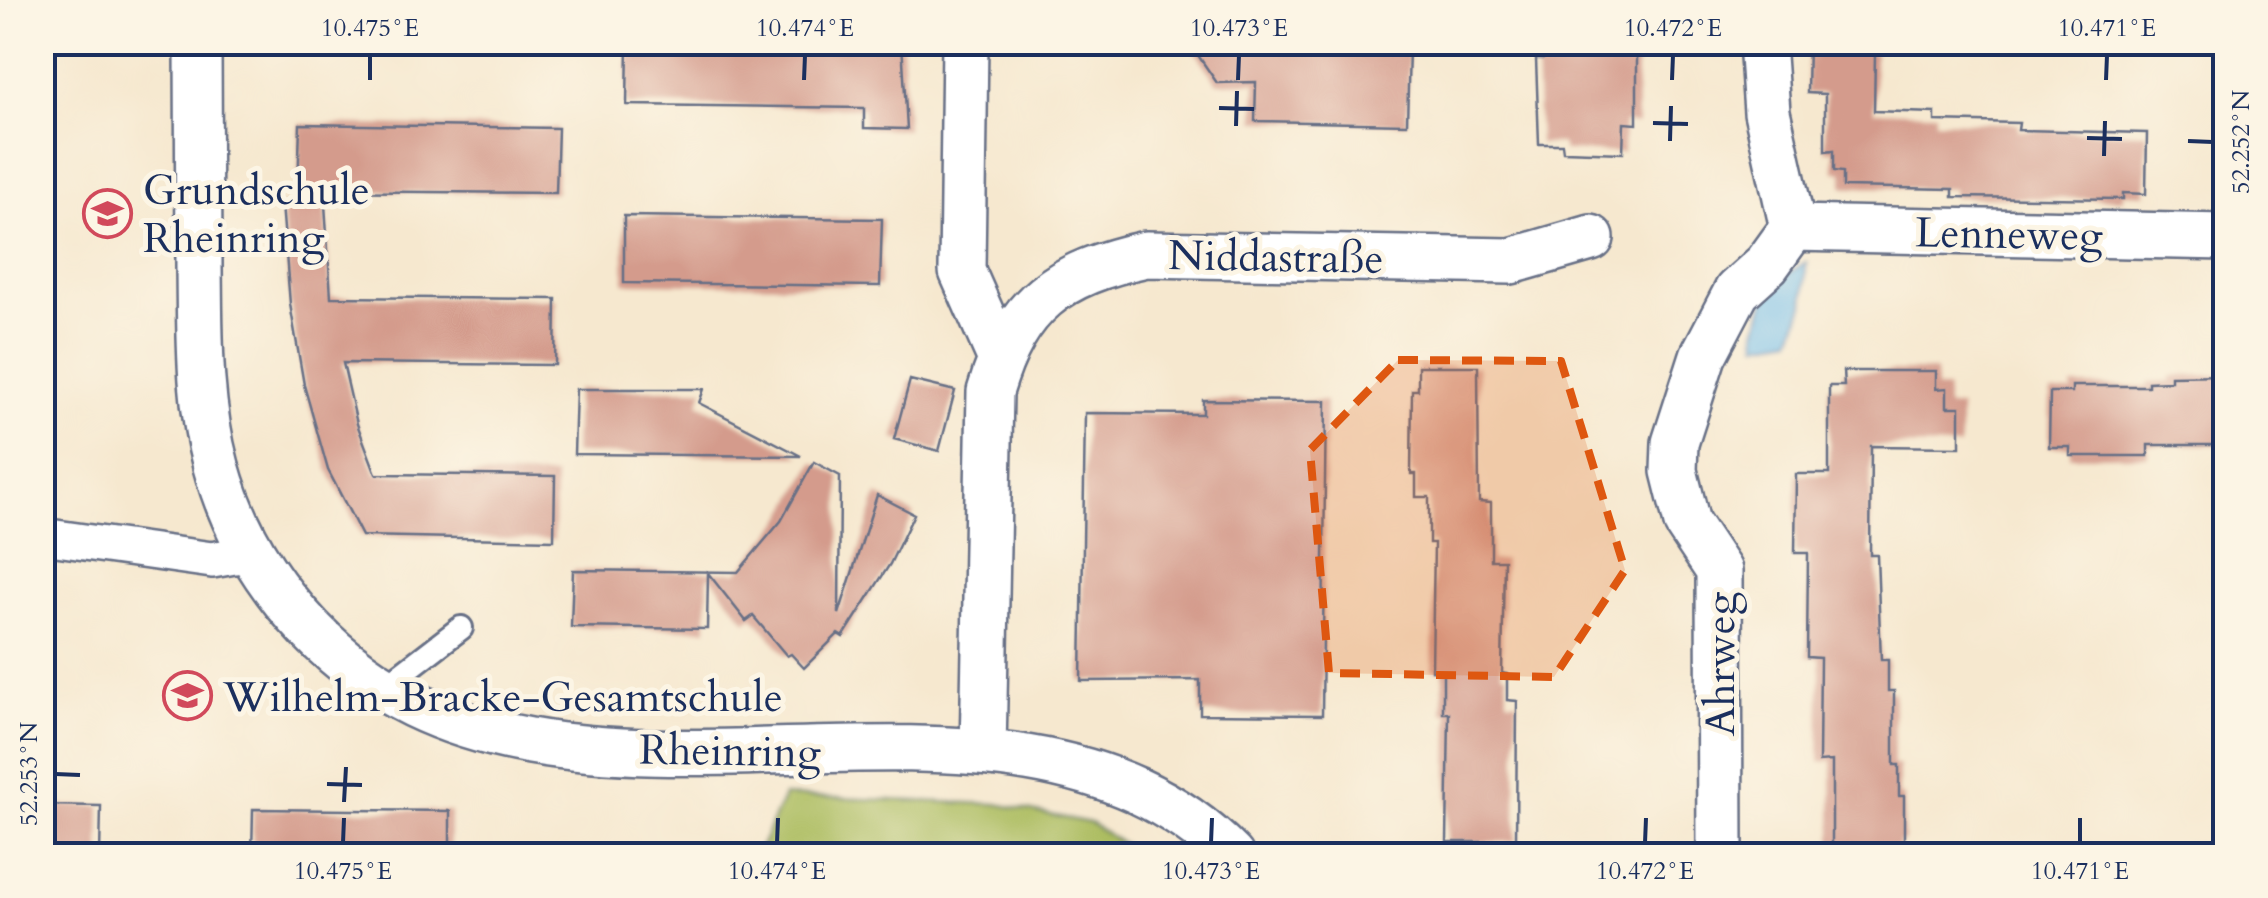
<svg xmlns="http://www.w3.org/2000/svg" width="2268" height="898" font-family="Cardo,serif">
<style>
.green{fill:#abbc5f;stroke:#63765e;stroke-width:2.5}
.water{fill:#72bdeb;stroke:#4676a4;stroke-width:2.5}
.building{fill:#d49b8c}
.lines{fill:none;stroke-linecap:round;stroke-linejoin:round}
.service-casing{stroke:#687086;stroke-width:28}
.pedestrian-casing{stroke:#687086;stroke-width:40}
.minor-casing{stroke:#687086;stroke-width:50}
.service{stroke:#fff;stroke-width:22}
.pedestrian{stroke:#fff;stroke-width:35}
.minor{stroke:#fff;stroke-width:45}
.marked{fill:#de5710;fill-opacity:0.2;stroke:#de5710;stroke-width:8;stroke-dasharray:20 12;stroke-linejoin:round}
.ticks{fill:none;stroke:#1b2f5e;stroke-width:4}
.labels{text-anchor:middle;stroke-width:10;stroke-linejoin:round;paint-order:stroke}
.poi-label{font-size:42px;fill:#1b2f5e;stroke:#fcf5e5;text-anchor:start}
.street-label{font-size:42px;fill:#1b2f5e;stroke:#fcf5e5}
.neatline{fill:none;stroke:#1b2f5e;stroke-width:4}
.ticks-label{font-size:25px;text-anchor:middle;fill:#1b2f5e}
</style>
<rect width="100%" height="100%" fill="#fcf5e5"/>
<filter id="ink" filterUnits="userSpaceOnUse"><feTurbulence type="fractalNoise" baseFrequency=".01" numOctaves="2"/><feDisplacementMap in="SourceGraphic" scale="20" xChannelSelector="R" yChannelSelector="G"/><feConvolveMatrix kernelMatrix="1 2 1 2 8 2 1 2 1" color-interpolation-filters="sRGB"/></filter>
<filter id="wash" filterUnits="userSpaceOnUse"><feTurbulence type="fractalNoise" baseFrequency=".0048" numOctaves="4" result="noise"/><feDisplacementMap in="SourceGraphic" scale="40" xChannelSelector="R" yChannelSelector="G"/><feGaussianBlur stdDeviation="2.25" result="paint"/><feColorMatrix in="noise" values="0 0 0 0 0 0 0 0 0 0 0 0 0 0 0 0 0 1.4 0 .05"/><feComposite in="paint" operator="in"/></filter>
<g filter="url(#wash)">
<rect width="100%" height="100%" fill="#f6e8cf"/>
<path class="green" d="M 784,796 L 997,804 L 1090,823 L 1140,855 L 757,855 Z"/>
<path class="water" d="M 1806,262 L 1804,305 L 1792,338 L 1758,344 L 1757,331 L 1769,286 Z"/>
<g id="blocks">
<path class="building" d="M 628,42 L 902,42 L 907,129 L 864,128 L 864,108 L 627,105 Z
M 1189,42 L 1409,48 L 1407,124 L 1255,121 L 1256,82 L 1217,83 Z
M 1543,42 L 1637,42 L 1637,124 L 1624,123 L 1623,153 L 1563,151 L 1562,144 L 1539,144 L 1536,59 L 1543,59 Z
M 1808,42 L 1870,42 L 1870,53 L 1875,53 L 1874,111 L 1935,113 L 1935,121 L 2019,123 L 2018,130 L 2147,133 L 2146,194 L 2123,193 L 2123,199 L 1953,197 L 1953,189 L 1843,187 L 1843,172 L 1834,171 L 1834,150 L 1825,151 L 1825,94 L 1807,93 Z
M 300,124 L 558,128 L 556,193 L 298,191 Z
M 282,204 L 325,204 L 331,297 L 556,299 L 555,365 L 343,363 L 357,424 L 376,474 L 555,476 L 554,540 L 362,536 L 328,470 L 304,385 L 290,304 Z
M 624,216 L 882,219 L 880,286 L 624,283 Z
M 1418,366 L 1478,366 L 1479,502 L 1491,503 L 1491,560 L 1504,560 L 1502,673 L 1507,674 L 1507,700 L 1517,701 L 1516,842 L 1447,842 L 1449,713 L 1443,713 L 1443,671 L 1432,670 L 1434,543 L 1429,543 L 1429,497 L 1416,497 L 1416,474 L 1411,474 L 1412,390 L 1418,390 Z
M 1843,371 L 1936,371 L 1936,389 L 1947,388 L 1947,407 L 1960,407 L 1960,447 L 1871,446 L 1870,555 L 1877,555 L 1881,660 L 1888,660 L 1888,691 L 1894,691 L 1894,765 L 1899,765 L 1899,796 L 1904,796 L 1904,842 L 1899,842 L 1899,856 L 1832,856 L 1832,761 L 1819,762 L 1820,658 L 1807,657 L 1808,553 L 1795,553 L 1796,474 L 1829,474 L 1829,386 L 1844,386 Z
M 2226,375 L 2226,445 L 2148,445 L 2148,456 L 2070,456 L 2070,447 L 2049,447 L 2050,392 L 2072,392 L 2072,386 L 2148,386 L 2148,382 L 2171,381 L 2171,376 Z
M 910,380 L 955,391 L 939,451 L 894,439 Z
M 576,389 L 704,389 L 699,403 L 801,456 L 574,454 Z
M 1203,400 L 1326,401 L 1322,715 L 1200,714 L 1200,680 L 1081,681 L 1085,413 L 1203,414 Z
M 814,462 L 840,476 L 839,614 L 877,495 L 914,514 L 890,564 L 843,637 L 838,634 L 804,668 L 791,654 L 787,656 L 753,616 L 746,621 L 708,573 L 707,629 L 571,627 L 573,570 L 738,572 L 781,521 Z
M 42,805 L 101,806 L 100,856 L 42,856 Z
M 253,809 L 450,811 L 450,856 L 252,856 Z"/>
</g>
</g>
<g filter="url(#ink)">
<use href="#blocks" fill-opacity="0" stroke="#687086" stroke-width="2.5"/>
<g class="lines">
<defs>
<path id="service" d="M 383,688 L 461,628"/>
<path id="pedestrian" d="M 42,536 L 212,560 L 251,553"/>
<path id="minor" d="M 198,42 C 199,117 199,192 199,267 C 200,335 198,400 216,466 C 233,529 266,583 311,630 C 557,886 998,621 1231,856
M 965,42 L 962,271 L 1000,357
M 1793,228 L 2226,237
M 983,752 L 990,392 C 1016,303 1058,273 1146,254 L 1511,261 L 1591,238
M 1720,856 L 1719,571 L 1687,523 L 1674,471 L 1675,443 L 1703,356 L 1737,291 L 1767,264 L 1793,228 L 1767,112 L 1762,42"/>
</defs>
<use href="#service" class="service-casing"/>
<use href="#pedestrian" class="pedestrian-casing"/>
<use href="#minor" class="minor-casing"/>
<use href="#service" class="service"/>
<use href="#pedestrian" class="pedestrian"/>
<use href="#minor" class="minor"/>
</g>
</g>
<path class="marked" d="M 1398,360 L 1561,361 L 1625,570 L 1554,677 L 1329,673 L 1310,450 Z"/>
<path class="ticks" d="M 370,80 L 370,55M 804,80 L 805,55M 1238,80 L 1239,55M 1672,80 L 1673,55M 2106,80 L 2107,55M 1219,108 L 1254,109M 1653,123 L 1688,124M 1236,126 L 1237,91M 2087,138 L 2122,139M 1670,141 L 1671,106M 2188,141 L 2213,142M 2104,156 L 2105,121M 55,774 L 80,775M 327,784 L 362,785M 344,802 L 346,767M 343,843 L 344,818M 777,843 L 778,818M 1211,843 L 1212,818M 1645,843 L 1646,818M 2080,843 L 2080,818"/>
<defs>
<symbol id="school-ring" viewBox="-11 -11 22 22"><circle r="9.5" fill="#fcf5e5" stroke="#d1495b" stroke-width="1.5"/><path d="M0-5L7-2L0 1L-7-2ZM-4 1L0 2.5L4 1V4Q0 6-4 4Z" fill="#d1495b"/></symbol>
</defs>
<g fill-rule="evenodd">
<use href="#school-ring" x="80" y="186" width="55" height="55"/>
<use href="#school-ring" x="160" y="668" width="55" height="55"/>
</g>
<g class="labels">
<g class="poi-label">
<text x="143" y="204">Grundschule<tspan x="143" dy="48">Rheinring</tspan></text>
<text x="223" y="711">Wilhelm-Bracke-Gesamtschule</text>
</g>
<g class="street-label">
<text transform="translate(2009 233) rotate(1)" y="15">Lenneweg</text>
<text transform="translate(1276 256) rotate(1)" y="15">Niddastraße</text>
<text transform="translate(1719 664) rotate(-90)" y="15">Ahrweg</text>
<text transform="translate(730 750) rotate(1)" y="15">Rheinring</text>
</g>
</g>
<rect width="2268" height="898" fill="none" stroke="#fcf5e5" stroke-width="110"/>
<rect x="55" y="55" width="2158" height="788" class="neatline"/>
<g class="ticks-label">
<text x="370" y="36">10.475°E</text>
<text x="805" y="36">10.474°E</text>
<text x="1239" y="36">10.473°E</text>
<text x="1673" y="36">10.472°E</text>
<text x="2107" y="36">10.471°E</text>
<text transform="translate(2240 142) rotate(-90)" y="9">52.252°N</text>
<text transform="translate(28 774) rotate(-90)" y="9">52.253°N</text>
<text x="343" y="879">10.475°E</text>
<text x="777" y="879">10.474°E</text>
<text x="1211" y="879">10.473°E</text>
<text x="1645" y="879">10.472°E</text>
<text x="2080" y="879">10.471°E</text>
</g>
</svg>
